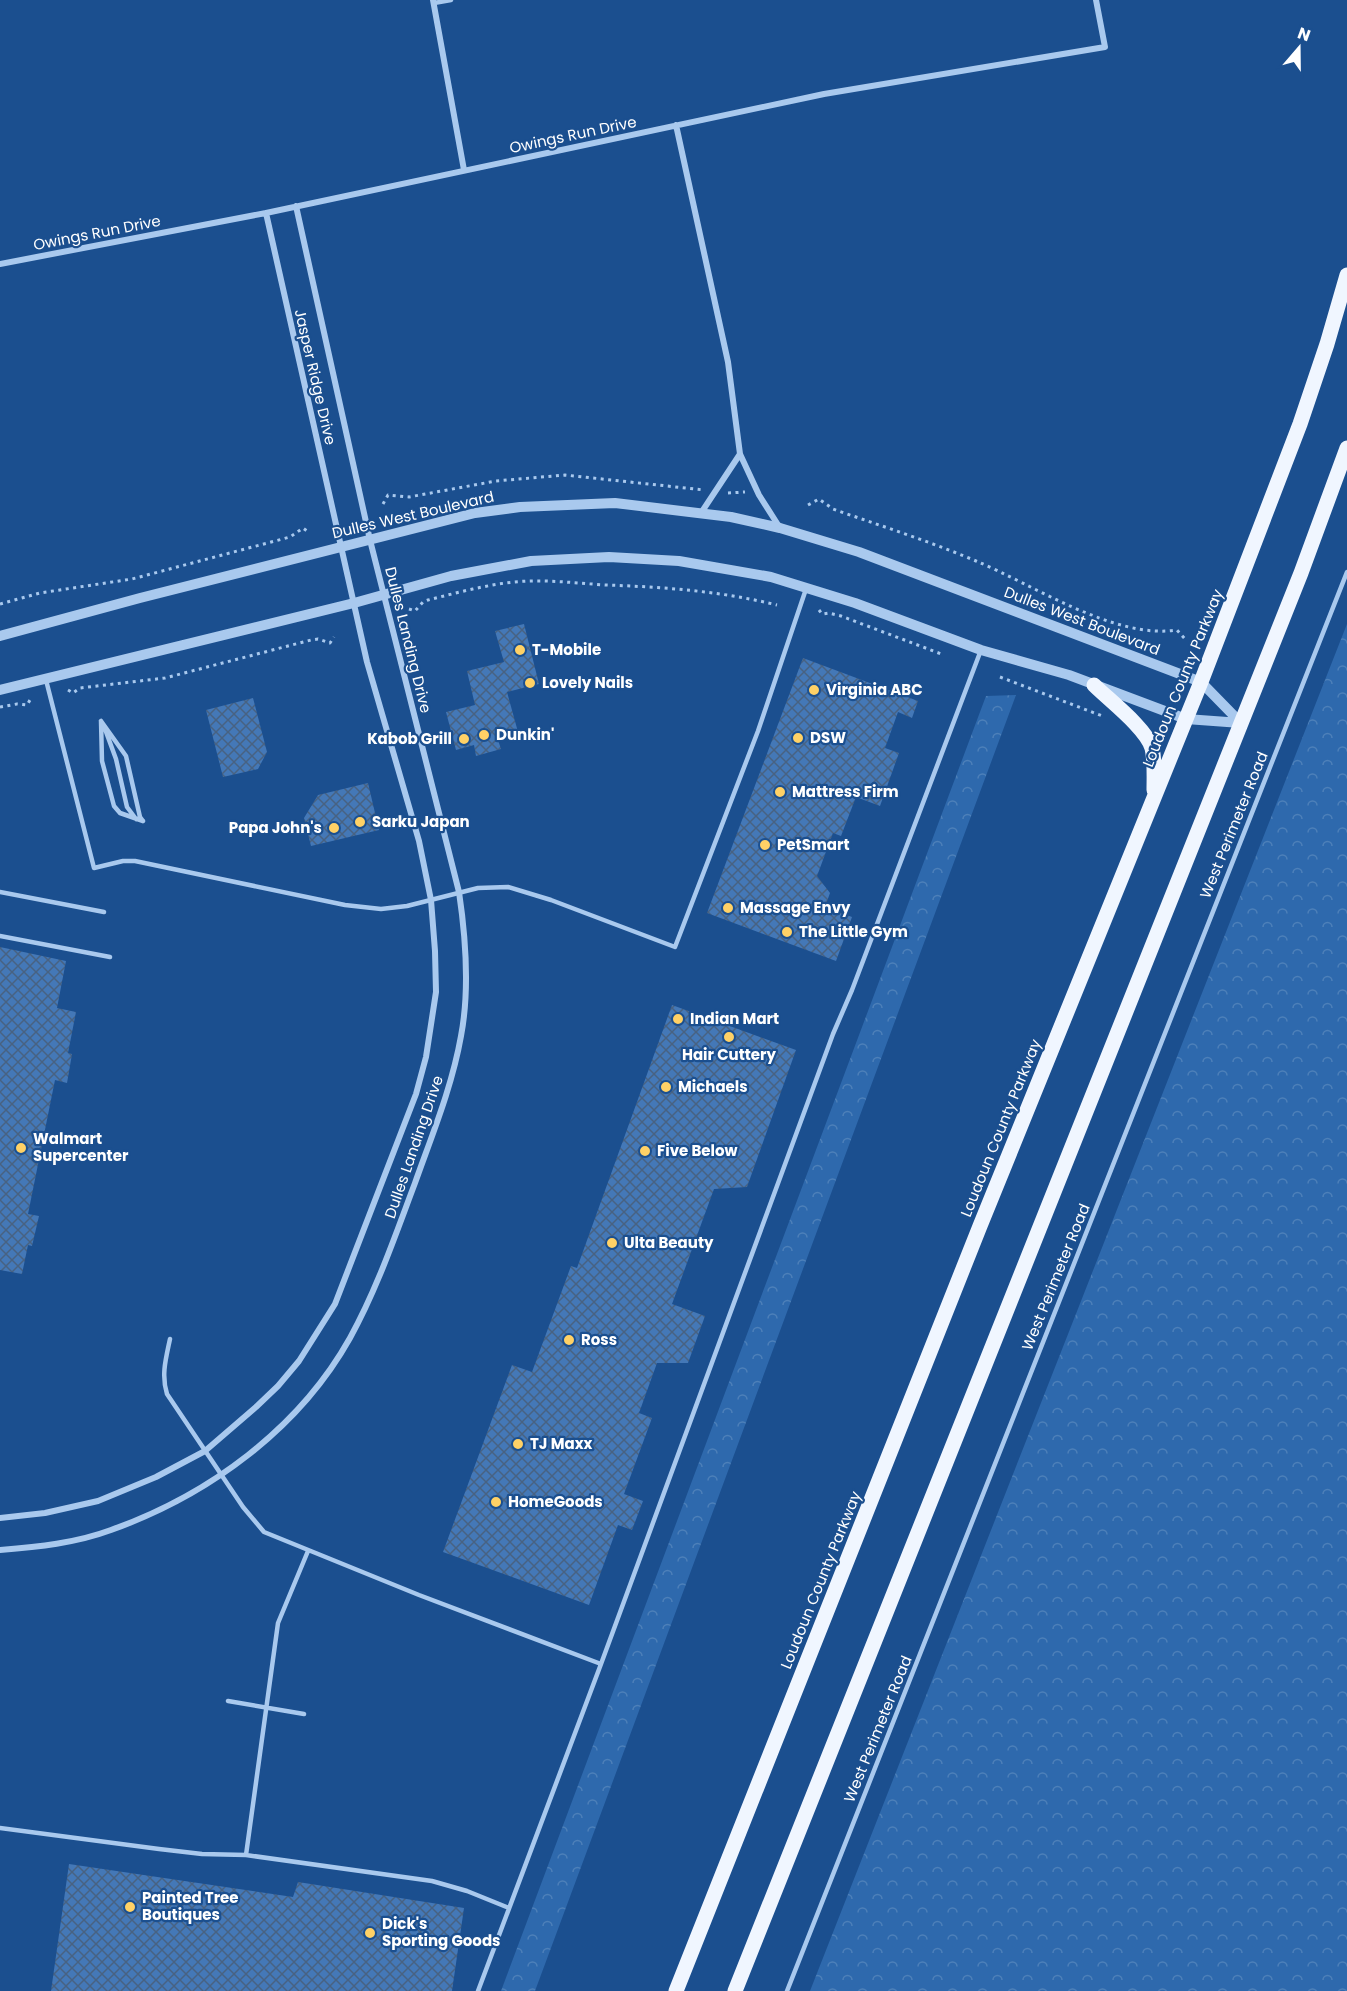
<svg xmlns="http://www.w3.org/2000/svg" width="1347" height="1991" font-family="Poppins,sans-serif">
<style>
.forest{fill:url(#forest-crowns)}
.building{fill:url(#building-cross-hatch)}
.lines{fill:none;stroke-linecap:round;stroke-linejoin:round}
.path{stroke:#a9c9ee;stroke-width:3;stroke-dasharray:3 4.5;stroke-linecap:butt}
.service{stroke:#a9c9ee;stroke-width:4.5}
.minor{stroke:#a9c9ee;stroke-width:6}
.tertiary{stroke:#a9c9ee;stroke-width:10}
.primary{stroke:#f0f6ff;stroke-width:15}
.poi-dot{fill:#ffd166;stroke:#1b4f8f;stroke-width:2}
.labels{text-anchor:middle;stroke-width:4.5;stroke-linejoin:round;paint-order:stroke}
.street-label{font-size:15px;fill:#fff;stroke:#1b4f8f}
.poi-label{font-size:15px;font-weight:bold;fill:#fff;stroke:#1b4f8f;text-anchor:start}
</style>
<defs>
<pattern id="forest-crowns" width="20" height="18" patternUnits="userSpaceOnUse" patternTransform="scale(1.5)"><rect width="20" height="18" fill="#2e69ad"/><path d="M2 6a3 3 0 1 1 6 0M12 15a3 3 0 1 1 6 0" fill="none" stroke="#4d80b9"/></pattern>
<pattern id="building-cross-hatch" width="8" height="8" patternUnits="userSpaceOnUse" patternTransform="scale(1.5)"><rect width="8" height="8" fill="#4478b7"/><path d="M0 0l8 8M0 8l8-8" fill="none" stroke="#486282"/></pattern>
</defs>
<rect width="100%" height="100%" fill="#1b4f8f"/>
<path class="forest" d="M 1347,624 L 1347,1991 L 810,1991 Z
M 1016,695 L 535,1991 L 501,1991 L 986,696 Z"/>
<path class="building" d="M 524,624 L 539,684 L 507,692 L 518,732 L 497,737 L 501,749 L 476,756 L 474,745 L 456,750 L 446,712 L 475,705 L 467,671 L 504,662 L 495,631 Z
M 803,658 L 918,701 L 912,718 L 898,712 L 885,748 L 899,753 L 880,806 L 856,797 L 841,836 L 833,833 L 817,876 L 830,893 L 825,907 L 852,917 L 836,961 L 707,913 Z
M 253,698 L 267,752 L 258,769 L 223,777 L 206,710 Z
M 368,783 L 379,830 L 311,846 L 304,818 L 318,795 Z
M 0,947 L 66,961 L 57,1008 L 76,1012 L 68,1053 L 72,1054 L 67,1083 L 55,1080 L 28,1214 L 39,1216 L 32,1246 L 28,1245 L 22,1274 L 0,1270 Z
M 672,1005 L 796,1050 L 747,1187 L 714,1189 L 672,1304 L 705,1316 L 688,1363 L 657,1363 L 639,1413 L 652,1418 L 624,1494 L 643,1501 L 632,1530 L 618,1525 L 589,1605 L 443,1552 L 512,1365 L 532,1372 L 571,1266 L 577,1268 Z
M 69,1864 L 293,1897 L 298,1882 L 464,1908 L 452,1991 L 51,1991 Z"/>
<g class="lines">
<path class="path" d="M 728,493 L 745,492
M 383,504 L 388,495 L 409,497 L 496,481 L 565,475 L 704,490
M 808,505 L 819,499 L 833,509 C 881,526 929,541 976,561 C 1032,584 1115,640 1177,630 L 1185,639
M 0,604 L 40,593 L 132,579 L 290,537 L 303,528 L 310,533
M 409,609 L 415,611 L 423,602 L 428,600 C 456,593 485,585 514,582 C 544,579 574,583 605,585 C 664,587 720,591 777,605
M 819,610 L 822,614 L 829,613 L 841,616 L 944,655
M 1000,677 L 1105,717
M 68,690 L 73,693 L 80,688 L 165,678 L 311,640 L 318,639 L 330,643 L 334,637
M 0,707 L 17,704 L 27,705 L 30,700"/>
<path class="service" d="M 434,3 L 451,0
M 46,680 L 94,868 L 123,861 L 135,861 L 345,905 L 381,909 L 407,906 L 478,888 L 508,887 L 551,900 L 675,947 L 758,731 L 806,589
M 101,721 L 102,761 L 114,806 L 120,813 L 143,821
M 101,721 L 126,756 L 140,817 L 143,821
M 105,729 L 116,759 L 127,807 L 136,819
M 0,892 L 104,912
M 0,936 L 110,957
M 170,1339 C 166,1358 161,1375 167,1394 L 243,1507 L 264,1532 L 419,1595 L 601,1664
M 228,1701 L 304,1714
M 0,1828 L 159,1849 L 202,1854 L 246,1855 L 432,1881 L 467,1891 L 509,1908
M 246,1855 L 278,1623 L 308,1551
M 478,1991 L 601,1664 L 833,1034 L 852,990 L 981,650
M 787,1991 L 1347,572"/>
<path class="minor" d="M 433,0 L 464,170
M 676,125 L 728,362 L 740,454 L 759,495 L 780,528
M 0,264 L 266,213 L 824,94 L 1105,47 L 1096,0
M 701,513 L 740,454
M 0,1518 L 45,1513 L 98,1501 L 156,1477 L 205,1451 L 256,1407 L 278,1386 L 299,1361 L 335,1304 L 416,1094 L 426,1057 L 436,992 L 435,951 L 431,900 L 419,841 L 367,662 L 266,213
M 0,1550 C 38,1547 76,1543 111,1530 C 209,1495 299,1429 350,1338 C 377,1289 395,1236 415,1183 C 432,1135 452,1087 461,1036 C 470,989 466,939 459,892 L 370,540 L 296,206"/>
<path class="tertiary" d="M 0,636 L 140,598 L 475,513 L 520,507 L 615,503 L 731,517 L 780,528 L 859,552 L 1201,682 L 1241,723
M 0,690 L 354,603 L 451,576 L 531,561 L 609,557 L 679,561 L 771,577 L 855,603 L 981,650 L 1069,675 L 1186,719 L 1241,723"/>
<path class="primary" d="M 1094,685 C 1109,700 1146,728 1152,748 C 1155,761 1154,777 1154,790
M 676,1991 L 980,1226 L 1201,682 L 1300,424 L 1327,344 L 1347,275
M 735,1991 L 1301,573 L 1347,448"/>
</g>
<g class="poi-dot">
<circle cx="520" cy="650" r="6"/>
<circle cx="530" cy="683" r="6"/>
<circle cx="814" cy="690" r="6"/>
<circle cx="484" cy="735" r="6"/>
<circle cx="798" cy="738" r="6"/>
<circle cx="464" cy="739" r="6"/>
<circle cx="780" cy="792" r="6"/>
<circle cx="360" cy="822" r="6"/>
<circle cx="334" cy="828" r="6"/>
<circle cx="765" cy="845" r="6"/>
<circle cx="728" cy="908" r="6"/>
<circle cx="787" cy="932" r="6"/>
<circle cx="678" cy="1019" r="6"/>
<circle cx="729" cy="1037" r="6"/>
<circle cx="666" cy="1087" r="6"/>
<circle cx="21" cy="1148" r="6"/>
<circle cx="645" cy="1151" r="6"/>
<circle cx="612" cy="1243" r="6"/>
<circle cx="569" cy="1340" r="6"/>
<circle cx="518" cy="1444" r="6"/>
<circle cx="496" cy="1502" r="6"/>
<circle cx="130" cy="1907" r="6"/>
<circle cx="370" cy="1933" r="6"/>
</g>
<g class="labels">
<g class="street-label">
<text transform="translate(573 135) rotate(-12)" y="5">Owings Run Drive</text>
<text transform="translate(97 233) rotate(-11)" y="5">Owings Run Drive</text>
<text transform="translate(315 377) rotate(77)" y="5">Jasper Ridge Drive</text>
<text transform="translate(413 515) rotate(-13)" y="5">Dulles West Boulevard</text>
<text transform="translate(1082 621) rotate(21)" y="5">Dulles West Boulevard</text>
<text transform="translate(408 640) rotate(76)" y="5">Dulles Landing Drive</text>
<text transform="translate(1183 678) rotate(-68)" y="5">Loudoun County Parkway</text>
<text transform="translate(1234 825) rotate(-68)" y="5">West Perimeter Road</text>
<text transform="translate(1001 1128) rotate(-68)" y="5">Loudoun County Parkway</text>
<text transform="translate(414 1147) rotate(-71)" y="5">Dulles Landing Drive</text>
<text transform="translate(1056 1277) rotate(-68)" y="5">West Perimeter Road</text>
<text transform="translate(821 1580) rotate(-68)" y="5">Loudoun County Parkway</text>
<text transform="translate(878 1729) rotate(-68)" y="5">West Perimeter Road</text>
</g>
<g class="poi-label">
<text x="532" y="655">T-Mobile</text>
<text x="542" y="688">Lovely Nails</text>
<text x="826" y="695">Virginia ABC</text>
<text x="496" y="740">Dunkin'</text>
<text x="810" y="743">DSW</text>
<text x="452" y="744" text-anchor="end">Kabob Grill</text>
<text x="792" y="797">Mattress Firm</text>
<text x="372" y="827">Sarku Japan</text>
<text x="322" y="833" text-anchor="end">Papa John's</text>
<text x="777" y="850">PetSmart</text>
<text x="740" y="913">Massage Envy</text>
<text x="799" y="937">The Little Gym</text>
<text x="690" y="1024">Indian Mart</text>
<text x="729" y="1060" text-anchor="middle">Hair Cuttery</text>
<text x="678" y="1092">Michaels</text>
<text x="33" y="1144">Walmart<tspan x="33" dy="17">Supercenter</tspan></text>
<text x="657" y="1156">Five Below</text>
<text x="624" y="1248">Ulta Beauty</text>
<text x="581" y="1345">Ross</text>
<text x="530" y="1449">TJ Maxx</text>
<text x="508" y="1507">HomeGoods</text>
<text x="142" y="1903">Painted Tree<tspan x="142" dy="17">Boutiques</tspan></text>
<text x="382" y="1929">Dick's<tspan x="382" dy="17">Sporting Goods</tspan></text>
</g>
</g>
<g transform="translate(1299 48) rotate(20)" stroke="#1b4f8f" stroke-width="4.5" paint-order="stroke">
<path d="M0-4.5L10 22L0 15L-10 22Z" fill="#ffffff"/>
<text y="-9" font-size="16" font-weight="bold" text-anchor="middle" fill="#ffffff">N</text>
</g>
</svg>
